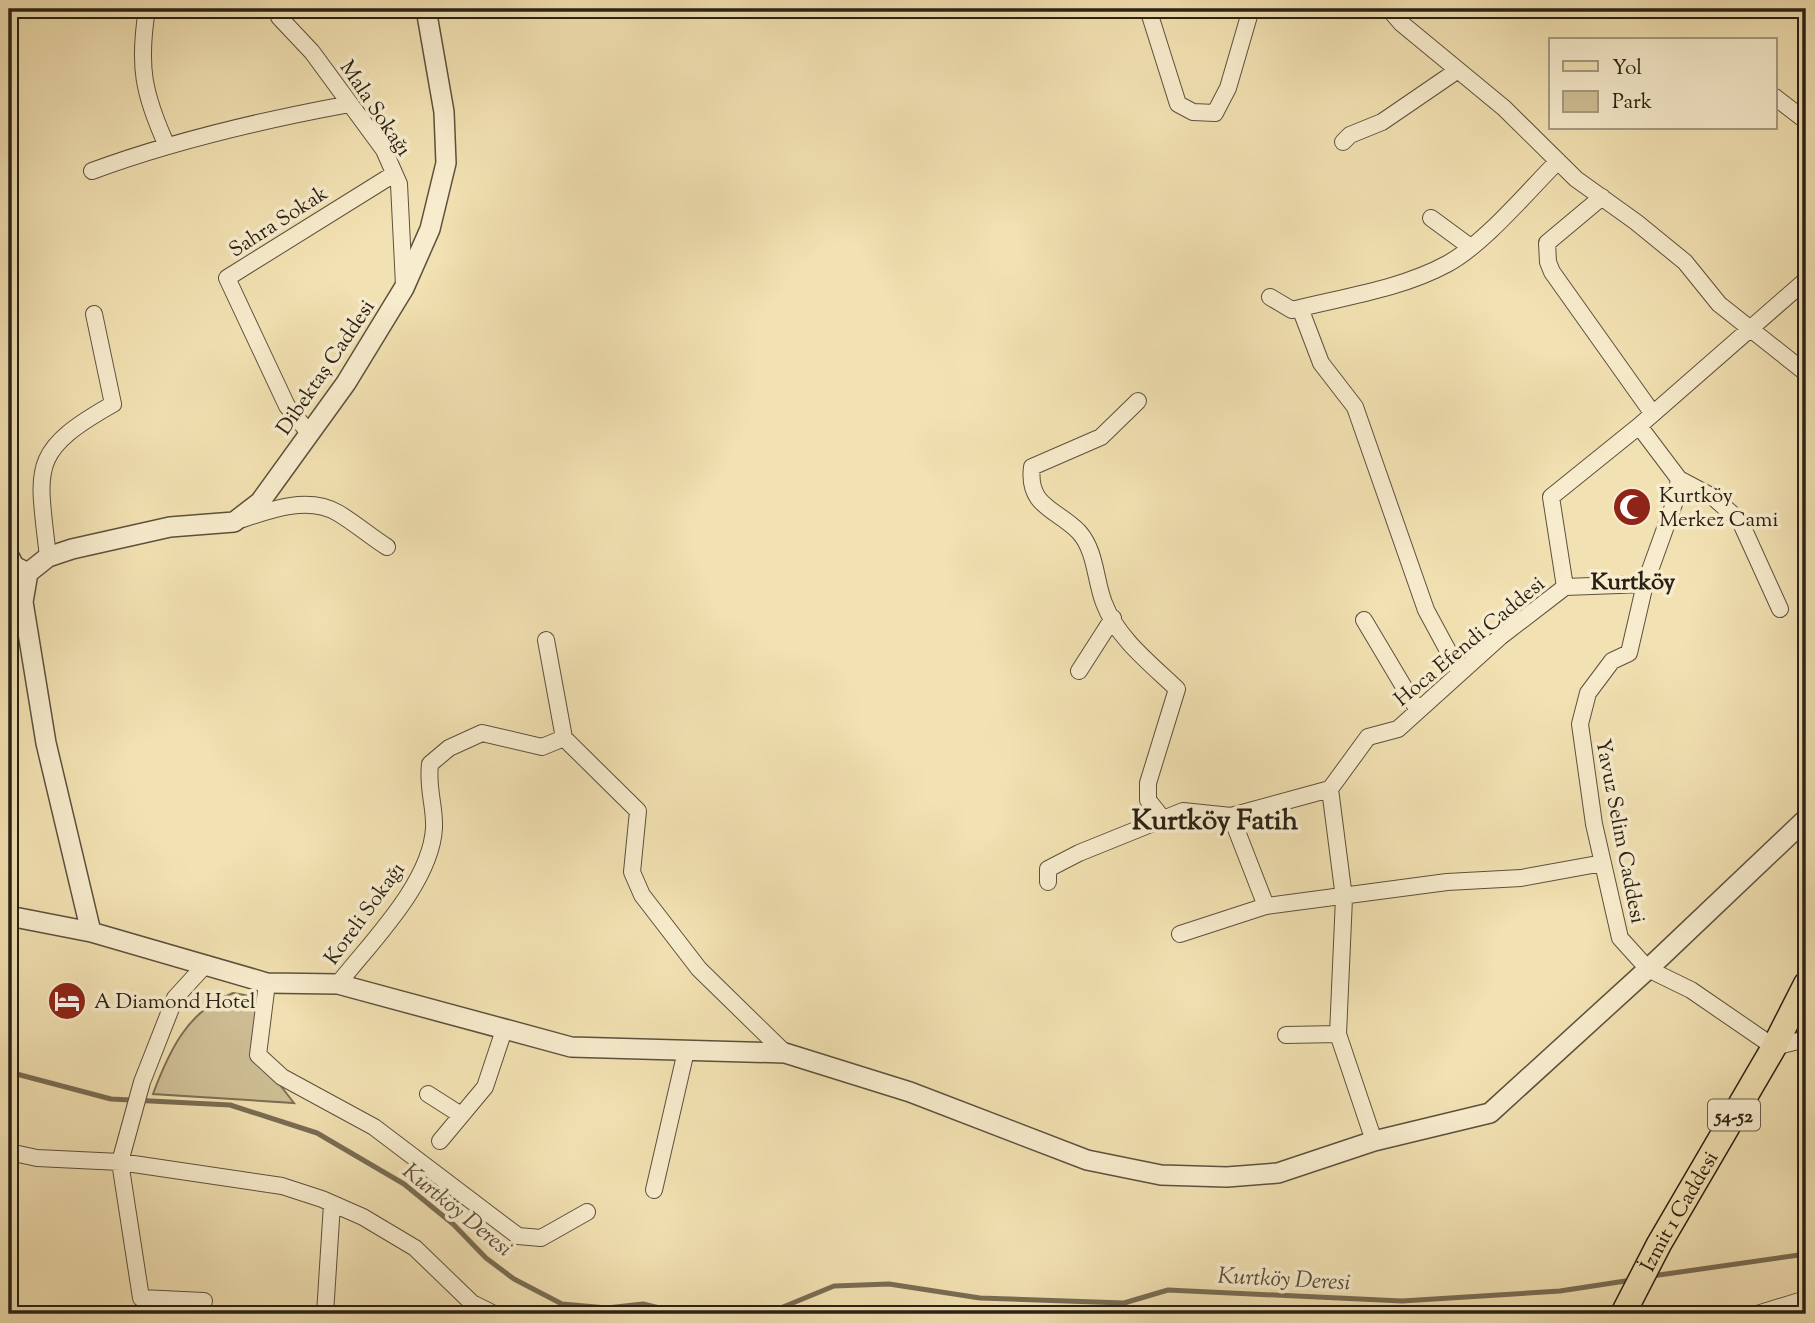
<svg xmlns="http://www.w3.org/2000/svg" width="1815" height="1323" font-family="'Sorts Mill Goudy',serif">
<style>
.green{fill:#d0c097;stroke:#7d7056;stroke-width:2}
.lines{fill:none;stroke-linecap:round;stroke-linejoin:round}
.stream{stroke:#796d54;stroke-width:5}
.minor-casing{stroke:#5c513d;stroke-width:18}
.tertiary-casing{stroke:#5c513d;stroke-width:22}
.primary-casing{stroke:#2a2116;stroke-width:27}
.minor{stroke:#f7eccd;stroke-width:16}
.tertiary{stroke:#f7eccd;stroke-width:19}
.primary{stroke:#f2e1b2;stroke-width:24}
.labels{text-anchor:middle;stroke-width:7;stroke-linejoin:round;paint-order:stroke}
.shield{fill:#f7eccd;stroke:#685e4d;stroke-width:2}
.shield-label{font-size:19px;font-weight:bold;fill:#2a2116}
.street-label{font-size:21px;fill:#2a2116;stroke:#f7eccd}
.poi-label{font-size:21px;fill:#2a2116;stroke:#f7eccd;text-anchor:start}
.water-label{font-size:23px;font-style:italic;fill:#584d3a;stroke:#f7eccd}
.quarter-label{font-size:24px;font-weight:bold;fill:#2a2116;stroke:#f7eccd}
.district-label{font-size:28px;font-weight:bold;fill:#2a2116;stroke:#f7eccd}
</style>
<rect width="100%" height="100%" fill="#f2e1b2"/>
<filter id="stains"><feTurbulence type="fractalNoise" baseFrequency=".00286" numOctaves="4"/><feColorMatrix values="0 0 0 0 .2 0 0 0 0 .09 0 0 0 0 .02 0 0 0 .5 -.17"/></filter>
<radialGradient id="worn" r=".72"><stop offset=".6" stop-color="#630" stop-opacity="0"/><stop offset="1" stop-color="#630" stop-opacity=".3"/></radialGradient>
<path class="green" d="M 233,993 L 262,998 L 266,1067 L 294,1103 L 153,1094 C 169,1051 188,1010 233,993 Z"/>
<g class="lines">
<path class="stream" d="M 9,1072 L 111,1099 L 230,1105 L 317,1133 L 404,1184 L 453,1224 L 486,1258 L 514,1279 L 562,1304 L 607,1308 L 643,1304 L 684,1314
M 1652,1276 L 1806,1254
M 766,1314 L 834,1286 L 889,1284 L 980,1298 L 1124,1303 L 1168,1290 L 1402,1301 L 1560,1291 L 1632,1280"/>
<defs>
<path id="minor" d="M 147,9 C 138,66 143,93 167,146
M 278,9 L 279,17 L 312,52 L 384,150 L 399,184 L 404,285
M 1148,9 L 1178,104 L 1193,112 L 1215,113 L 1228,88 L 1251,9
M 1389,9 L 1401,23 L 1504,108 L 1576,179 L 1636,222 L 1685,262 L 1719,304 L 1806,373
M 1775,97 L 1806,121
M 1343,142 L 1350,135 L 1382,122 L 1458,70
M 92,171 C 176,140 263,120 350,104
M 1602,197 L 1547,243 L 1548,262 L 1552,272 L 1653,414
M 1431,218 L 1469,246
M 1806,280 L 1639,426 L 1679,479 L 1675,501 L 1645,584 L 1629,653 L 1612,661 L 1588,693 L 1580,724 L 1594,824 L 1620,938 L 1648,969 L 1691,990 L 1774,1047 L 1806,1039
M 1270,297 L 1292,310 C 1343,297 1401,289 1447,264 C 1483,245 1528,191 1558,161
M 1300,308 L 1321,363 L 1355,407 L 1426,610 L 1460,673
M 1138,401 L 1101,437 L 1032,467 C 1027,507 1057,509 1079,532 C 1096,551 1095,580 1104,603 C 1117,638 1151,664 1177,689 L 1148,783 L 1148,800 L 1163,819
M 309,433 L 287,406 L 227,278 L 394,174
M 1679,479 L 1713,497 L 1740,521 L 1780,609
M 243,519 C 272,509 309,496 338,513 C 355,523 371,537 387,547
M 48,557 C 38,467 28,452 113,404 L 94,314
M 1565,587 L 1645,584
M 9,606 L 23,602
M 1364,620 L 1417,709
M 546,640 L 564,738 L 638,811 L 632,872 L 642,895 L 699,969 L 785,1053
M 1079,671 L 1113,618
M 1048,882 L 1048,869 L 1079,853 L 1183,811 L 1231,816 L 1330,789
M 1266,906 L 1447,882 L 1521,878 L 1603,863
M 1180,934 L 1266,906 L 1231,816
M 267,983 L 258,1055 L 282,1077 L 374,1127 L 518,1236 L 541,1238 L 587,1212
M 338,984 C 371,942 431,883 434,828 C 435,806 427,789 430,764 L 449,748 L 482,733 L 542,747 L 564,738
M 1286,1035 L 1338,1034
M 428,1094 L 461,1115
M 440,1141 L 485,1087 L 504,1030
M 1374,1141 L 1338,1034 L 1344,898 L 1330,789 L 1368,737 L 1398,729 L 1500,637 L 1565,587 L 1551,497 L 1639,426
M 9,1152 L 37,1158 L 120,1162 L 282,1186 L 322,1199 L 363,1217 L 415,1248 L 472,1303 L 494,1314
M 654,1190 L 686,1051
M 204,1301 L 141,1298 L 120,1162 L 142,1082 L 175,998 L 206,964
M 325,1314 L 332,1204
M 1757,1314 L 1806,1299"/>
<path id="tertiary" d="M 9,556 L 14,566 L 28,573
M 28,573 L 23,602 L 46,743 L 91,932 L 267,983 L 338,984 L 571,1047 L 785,1053 L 910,1092 L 1087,1160 L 1161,1175 L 1227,1177 L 1278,1173 L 1374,1141 L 1490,1113 L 1648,969 L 1806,819
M 28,573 L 48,557 L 72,549 L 170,527 L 234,522 L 260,502 L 346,383 L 404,288 L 430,229 L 446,163 L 444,112 L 426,9
M 9,916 L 91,932"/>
<g id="primary">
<path id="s1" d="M 1623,1314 L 1659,1244 L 1774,1047 L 1806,984"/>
</g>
</defs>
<use href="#minor" class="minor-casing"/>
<use href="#tertiary" class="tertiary-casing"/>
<use href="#primary" class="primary-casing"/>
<use href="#minor" class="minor"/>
<use href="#tertiary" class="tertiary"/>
<use href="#primary" class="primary"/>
</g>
<defs>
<symbol id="mosque-disc" viewBox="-11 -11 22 22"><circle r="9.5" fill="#8f2418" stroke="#f7eccd"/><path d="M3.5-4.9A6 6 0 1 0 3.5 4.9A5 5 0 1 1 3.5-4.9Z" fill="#fff"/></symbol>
<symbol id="hotel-disc" viewBox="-11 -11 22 22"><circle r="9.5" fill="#8f2418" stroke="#f7eccd"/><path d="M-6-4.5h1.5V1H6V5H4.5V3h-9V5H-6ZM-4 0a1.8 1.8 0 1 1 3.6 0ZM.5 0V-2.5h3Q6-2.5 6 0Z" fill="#fff"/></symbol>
</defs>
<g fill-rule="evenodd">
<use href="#mosque-disc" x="1610" y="485" width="44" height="44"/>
<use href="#hotel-disc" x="45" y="979" width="44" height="44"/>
</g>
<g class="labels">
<rect class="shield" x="1708" y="1099.5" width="52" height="31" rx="5"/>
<g class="shield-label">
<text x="1734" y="1122">54-52</text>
</g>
<g class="street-label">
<text transform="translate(376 108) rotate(56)" y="7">Mala Sokağı</text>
<text transform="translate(278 221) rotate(-33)" y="7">Sahra Sokak</text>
<text transform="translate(325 367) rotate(-56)" y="7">Dibektaş Caddesi</text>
<text transform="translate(1469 641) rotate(-40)" y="7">Hoca Efendi Caddesi</text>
<text transform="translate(1621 831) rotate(79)" y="7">Yavuz Selim Caddesi</text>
<text transform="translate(364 913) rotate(-54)" y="7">Koreli Sokağı</text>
<text dy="7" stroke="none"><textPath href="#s1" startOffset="117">İzmit 1 Caddesi</textPath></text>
</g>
<g class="poi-label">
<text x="1659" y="502">Kurtköy<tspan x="1659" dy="24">Merkez Cami</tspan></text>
<text x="94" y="1008">A Diamond Hotel</text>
</g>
<g class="water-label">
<text transform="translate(458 1209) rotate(39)" y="8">Kurtköy Deresi</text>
<text transform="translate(1284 1278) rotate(3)" y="8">Kurtköy Deresi</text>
</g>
<g class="quarter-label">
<text x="1633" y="589">Kurtköy</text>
</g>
<g class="district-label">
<text x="1215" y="829">Kurtköy Fatih</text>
</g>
</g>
<rect width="1815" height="1323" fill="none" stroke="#f2e1b2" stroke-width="35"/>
<rect x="10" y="10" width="1794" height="1302" fill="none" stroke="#2a2116" stroke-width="3.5"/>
<rect x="18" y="18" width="1780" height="1288" fill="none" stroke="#2a2116" stroke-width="2"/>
<rect x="1549" y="38" width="228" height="91" fill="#f7eccd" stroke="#a59b84" stroke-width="2"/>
<rect x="1563" y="61" width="35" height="10" fill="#f2e1b2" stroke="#a59b84" stroke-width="2"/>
<text x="1612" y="74" font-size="21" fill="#2a2116">Yol</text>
<rect x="1563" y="91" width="35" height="21" fill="#d0c097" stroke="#a59b84" stroke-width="2"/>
<text x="1612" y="108" font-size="21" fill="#2a2116">Park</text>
<rect width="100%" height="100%" filter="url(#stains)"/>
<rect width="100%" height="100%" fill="url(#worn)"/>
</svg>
